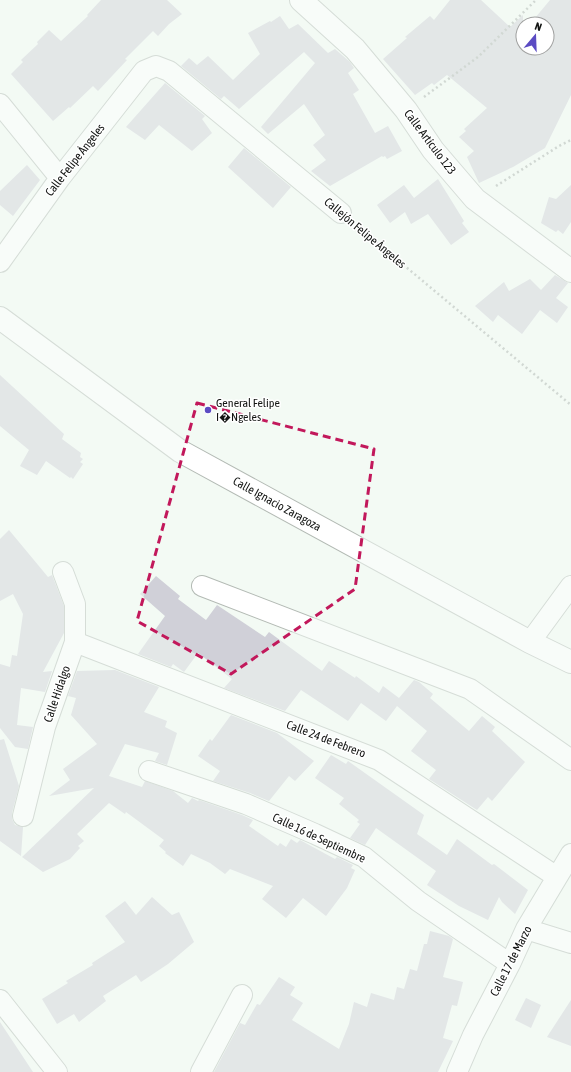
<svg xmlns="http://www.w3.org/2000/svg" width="571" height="1072" font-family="'Asap Condensed',sans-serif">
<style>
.building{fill:#d0d0d8}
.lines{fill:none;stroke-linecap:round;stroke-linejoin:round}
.minor-casing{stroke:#b3bab4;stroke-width:22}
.tertiary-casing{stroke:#b3bab4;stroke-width:24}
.path{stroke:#a9afaa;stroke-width:2.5;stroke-dasharray:2 3;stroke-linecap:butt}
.minor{stroke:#fff;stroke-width:20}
.tertiary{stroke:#fff;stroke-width:22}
.marked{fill:none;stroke:#c2185b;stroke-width:3;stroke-dasharray:8 5;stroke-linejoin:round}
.poi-dot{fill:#5b4bc3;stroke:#fff;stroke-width:1.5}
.labels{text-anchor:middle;stroke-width:3;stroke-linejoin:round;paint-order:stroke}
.street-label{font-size:12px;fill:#121412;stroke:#fff}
.poi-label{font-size:12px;fill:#121412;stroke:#fff;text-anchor:start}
</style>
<rect width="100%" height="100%" fill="#f3faf4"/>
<path class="building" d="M 101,0 L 167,0 L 182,14 L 169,24 L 158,36 L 153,31 L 125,59 L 127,60 L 98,91 L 93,86 L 70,108 L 69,107 L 53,121 L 11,74 L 23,62 L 21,60 L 38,44 L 37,42 L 49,30 L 61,41 L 88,16 L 87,15 Z
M 450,0 L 481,0 L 510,27 L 523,15 L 523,48 L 547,48 L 547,24 L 530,24 L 550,0 L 571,0 L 571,95 L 545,148 L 513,167 L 479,183 L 467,157 L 474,151 L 459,137 L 466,131 L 464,129 L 487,108 L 447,75 L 434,85 L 432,83 L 415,95 L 383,59 L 407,38 L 405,37 L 430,16 L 434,20 Z
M 280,16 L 289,29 L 298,24 L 328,53 L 335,49 L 350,62 L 354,68 L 348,73 L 359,90 L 353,94 L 375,133 L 388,126 L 402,151 L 387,159 L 385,156 L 383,157 L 382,156 L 330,186 L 311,171 L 326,160 L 313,145 L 325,135 L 304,104 L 268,134 L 261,127 L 315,63 L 304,52 L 239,109 L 224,96 L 221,99 L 181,66 L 189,58 L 197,65 L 208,56 L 233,80 L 260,54 L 248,33 L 270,21 L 271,22 Z
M 165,83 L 205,116 L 202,119 L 212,133 L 192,151 L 159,125 L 145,140 L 126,127 Z
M 244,148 L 291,187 L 273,208 L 228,167 Z
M 27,165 L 40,180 L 13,216 L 0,205 L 0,191 Z
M 438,179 L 464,221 L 462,223 L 469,232 L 451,245 L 428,214 L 411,224 L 405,212 L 390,223 L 377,205 L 404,185 L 414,198 Z
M 571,185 L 571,222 L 563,234 L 558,230 L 556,232 L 541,223 L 549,197 L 556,199 Z
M 555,275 L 568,283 L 556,298 L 568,307 L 557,323 L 540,310 L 522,334 L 498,315 L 493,322 L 475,306 L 504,282 L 509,291 L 530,279 L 541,290 Z
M 0,375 L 64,434 L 62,439 L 81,453 L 80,457 L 83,459 L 80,462 L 83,464 L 73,479 L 71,477 L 70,478 L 46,461 L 37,475 L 20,466 L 29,450 L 0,426 Z
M 9,530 L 48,577 L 52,575 L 64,606 L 64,633 L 43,672 L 52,671 L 45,692 L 21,688 L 17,725 L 33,727 L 28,749 L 15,747 L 0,728 L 0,664 L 10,667 L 12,655 L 17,656 L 23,614 L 13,594 L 0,601 L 0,539 Z
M 156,576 L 180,596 L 178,599 L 206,620 L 217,605 L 265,637 L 269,632 L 322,671 L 329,661 L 355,678 L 356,676 L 379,693 L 383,686 L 399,698 L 414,680 L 419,682 L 433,694 L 430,698 L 469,731 L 482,716 L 495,727 L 492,731 L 525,762 L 492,801 L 488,797 L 477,810 L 429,779 L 436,770 L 411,751 L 427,731 L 397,706 L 386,721 L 361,703 L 348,721 L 301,690 L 285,711 L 224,688 L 232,679 L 198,653 L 184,672 L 173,664 L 171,667 L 138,654 L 165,616 L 140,594 Z
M 115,670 L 159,687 L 144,712 L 167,721 L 165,727 L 177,733 L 167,765 L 155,761 L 159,753 L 125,744 L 109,776 L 142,787 L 145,781 L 173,791 L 188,803 L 192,798 L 198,801 L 199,800 L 242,815 L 253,820 L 249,826 L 278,846 L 280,843 L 286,847 L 291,839 L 297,843 L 300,840 L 335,859 L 337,857 L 353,865 L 351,868 L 355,870 L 347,888 L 326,916 L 303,898 L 286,918 L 262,899 L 273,886 L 230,869 L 225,874 L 210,863 L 191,854 L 183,866 L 165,853 L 166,852 L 159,846 L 164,840 L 126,812 L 125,814 L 109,803 L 77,834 L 84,841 L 78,846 L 80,848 L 70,859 L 43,872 L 22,857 L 94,788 L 49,796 L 70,780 L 63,769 L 97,744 L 71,715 L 76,698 L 68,696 L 77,671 Z
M 231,715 L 277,733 L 314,761 L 295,781 L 289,776 L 269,801 L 250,793 L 213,781 L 220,771 L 198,756 L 210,739 L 212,741 Z
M 4,739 L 19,786 L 12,813 L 12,819 L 15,825 L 23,827 L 21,856 L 0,841 L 0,740 Z
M 331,755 L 346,764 L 348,761 L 424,815 L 417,834 L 447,855 L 457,839 L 492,865 L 494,864 L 528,890 L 515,914 L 502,902 L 499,897 L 488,920 L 459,906 L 427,885 L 436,871 L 376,828 L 365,845 L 350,838 L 360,824 L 357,822 L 359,820 L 339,804 L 344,798 L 315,778 Z
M 152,897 L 172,915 L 179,912 L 194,942 L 168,964 L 141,982 L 136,975 L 103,996 L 106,1001 L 79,1022 L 74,1014 L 57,1024 L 42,999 L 68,983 L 66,981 L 93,965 L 92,963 L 125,942 L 105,916 L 125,901 L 136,915 Z
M 430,931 L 449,936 L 453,939 L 443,977 L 463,982 L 457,1006 L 452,1005 L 443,1038 L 453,1041 L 438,1072 L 214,1072 L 240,1023 L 245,1025 L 257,1004 L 260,1005 L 279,977 L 295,987 L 290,995 L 303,1003 L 292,1020 L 339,1049 L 349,1024 L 354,1002 L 367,1007 L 371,993 L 394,1000 L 397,987 L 404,989 L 410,969 L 417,971 L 424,944 L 427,944 Z
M 526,998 L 541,1005 L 531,1028 L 515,1020 Z
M 571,1000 L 571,1046 L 547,1037 Z
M 0,1022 L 33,1072 L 0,1072 Z"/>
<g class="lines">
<defs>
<path id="minor" d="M 0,104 L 60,178
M 0,262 L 60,178 L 144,71 L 156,66 L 169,71 L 341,213
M 202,586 L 470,689 L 571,760
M 75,642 L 379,760 L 557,877
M 530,642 L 571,586
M 149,771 L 246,804 L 315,834 L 364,857 L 418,901 L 510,964
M 23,816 L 45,727 L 75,642 L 75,604 L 63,572
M 526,929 L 571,943
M 0,1000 L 57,1072
M 201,1072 L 242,995
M 457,1072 L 473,1035 L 510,964 L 526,929 L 571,854"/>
<path id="tertiary" d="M 301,0 L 355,49 L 406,110 L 433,150 L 475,199 L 571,271
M 0,318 L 180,451 L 530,642 L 571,662"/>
</defs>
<use href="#minor" class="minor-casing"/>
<use href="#tertiary" class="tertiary-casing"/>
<path class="path" d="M 424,97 L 478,57 L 536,0
M 496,186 L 559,146 L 571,140
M 357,226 L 571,405"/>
<use href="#minor" class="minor"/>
<use href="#tertiary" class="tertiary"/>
</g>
<path d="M0 0H571V1072H0ZM 197,403 L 374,449 L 355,589 L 231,674 L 137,621 Z" fill="#f3faf4" fill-opacity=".55" fill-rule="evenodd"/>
<path class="marked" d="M 197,403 L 374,449 L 355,589 L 231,674 L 137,621 Z"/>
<circle class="poi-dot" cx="208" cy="410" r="4"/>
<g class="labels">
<g class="street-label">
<text transform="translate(430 142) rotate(53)" y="4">Calle Artículo 123</text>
<text transform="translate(75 160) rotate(-52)" y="4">Calle Felipe Ángeles</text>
<text transform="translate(365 233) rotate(40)" y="4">Callejón Felipe Ángeles</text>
<text transform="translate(277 504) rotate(29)" y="4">Calle Ignacio Zaragoza</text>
<text transform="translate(57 694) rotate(-71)" y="4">Calle Hidalgo</text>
<text transform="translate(326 739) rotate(21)" y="4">Calle 24 de Febrero</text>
<text transform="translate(319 838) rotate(25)" y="4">Calle 16 de Septiembre</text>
<text transform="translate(511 961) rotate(-63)" y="4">Calle 17 de Marzo</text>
</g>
<g class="poi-label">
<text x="216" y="407">General Felipe<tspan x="216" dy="14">I�Ngeles</tspan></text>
</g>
</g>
<g transform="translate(535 36) rotate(19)"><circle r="19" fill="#ffffff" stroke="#a0a1a0"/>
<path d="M0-3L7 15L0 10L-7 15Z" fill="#5b4bc3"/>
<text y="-6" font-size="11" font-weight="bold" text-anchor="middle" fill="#121412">N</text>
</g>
</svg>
